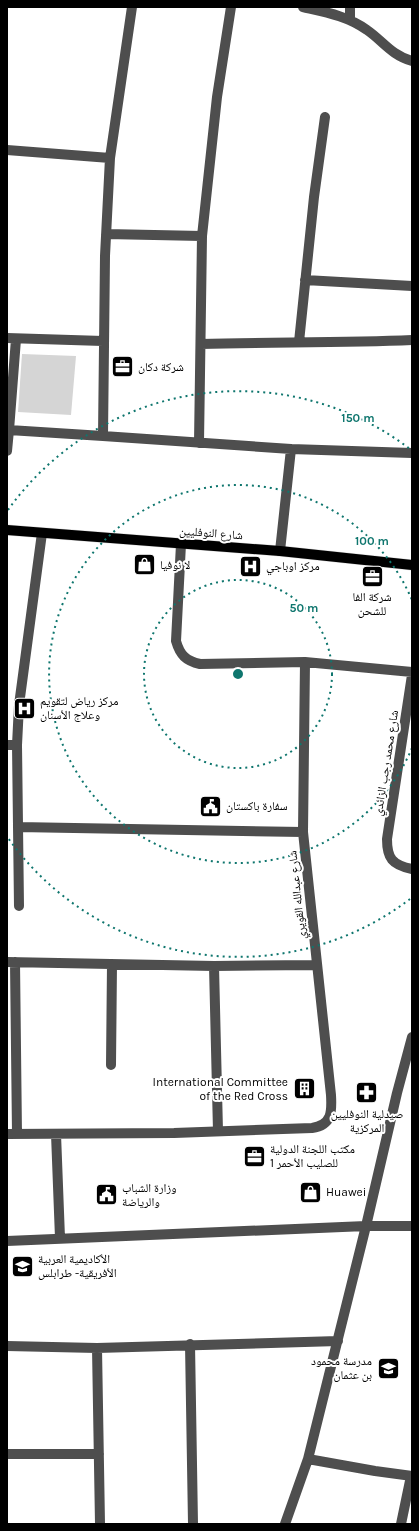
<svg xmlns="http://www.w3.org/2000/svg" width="419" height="1531" font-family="Karla,'Noto Naskh Arabic',sans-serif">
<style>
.green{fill:#d5d5d5}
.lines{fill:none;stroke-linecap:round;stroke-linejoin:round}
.major-casing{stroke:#dbdbdb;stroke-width:11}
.minor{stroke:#4e4e4e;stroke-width:10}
.major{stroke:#000;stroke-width:10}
.ring{fill:none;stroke:#0f766e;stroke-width:2;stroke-dasharray:2 4}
.labels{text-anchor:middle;stroke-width:4;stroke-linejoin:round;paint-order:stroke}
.poi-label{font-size:12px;fill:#000;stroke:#fff;text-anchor:start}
.street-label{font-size:12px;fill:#000;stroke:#fff}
.centre{fill:#0f766e;stroke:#fff;stroke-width:2}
.ring-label{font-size:12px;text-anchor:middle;font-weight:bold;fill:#0f766e;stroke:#fff;stroke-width:4;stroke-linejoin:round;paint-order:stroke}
</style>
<rect width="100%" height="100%" fill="#fff"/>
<path class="green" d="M 22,354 L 76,356 L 71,415 L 18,412 Z"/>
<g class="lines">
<defs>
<path id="major" d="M 7,530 L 280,551 L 412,565"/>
</defs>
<use href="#major" class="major-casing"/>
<path class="minor" d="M 132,7 L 110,158 L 105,256 L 103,436 L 291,449 L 412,453
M 303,7 C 325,12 348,16 367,30 C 383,41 391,55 412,61
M 350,20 L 350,7
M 7,150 L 110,158
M 106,234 L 202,236
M 305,280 L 412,286
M 7,338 L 103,341
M 299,342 L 314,197 L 325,117
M 201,344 C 272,342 342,343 412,340
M 9,430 L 16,339
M 199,443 L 202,236 L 217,97 L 231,7
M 7,451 L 9,430 L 103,436
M 181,544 L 176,641 C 180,655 186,661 200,664 L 305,662 L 412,672
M 280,551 L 291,449
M 412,675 L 387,839 C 387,858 392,865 412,869
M 7,745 L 17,745 L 19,906
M 17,745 L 19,705 L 42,533
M 18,827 L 303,832
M 7,962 L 214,966 L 317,965
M 15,962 L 17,1134
M 214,966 L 218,1131
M 412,1037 L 397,1093 L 366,1226 L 412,1226
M 111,1065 L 112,964
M 7,1134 L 174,1133 L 312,1128 C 332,1125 332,1112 331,1095 L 303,832 L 305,662
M 56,1134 L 60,1238
M 7,1241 L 366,1226 L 308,1459 L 285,1524
M 190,1344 L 193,1524
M 7,1346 L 97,1348 L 338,1341
M 97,1348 L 100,1524
M 7,1454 L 99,1454
M 308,1459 L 375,1471 L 412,1476
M 401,1524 L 411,1476"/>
<use href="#major" class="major"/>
</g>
<g class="ring">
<circle cx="238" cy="674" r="94"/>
<path d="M412 748A189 189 0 1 1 412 600"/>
<path d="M410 899A283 283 0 0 1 8 838M8 510A283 283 0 0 1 410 449"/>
</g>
<defs>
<symbol id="office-square" viewBox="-11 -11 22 22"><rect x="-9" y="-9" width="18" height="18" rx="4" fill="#000" stroke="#fff"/><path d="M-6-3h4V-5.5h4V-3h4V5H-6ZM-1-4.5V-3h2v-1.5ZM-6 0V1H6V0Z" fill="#fff"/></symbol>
<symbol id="shop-square" viewBox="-11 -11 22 22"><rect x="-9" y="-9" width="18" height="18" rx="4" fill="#000" stroke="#fff"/><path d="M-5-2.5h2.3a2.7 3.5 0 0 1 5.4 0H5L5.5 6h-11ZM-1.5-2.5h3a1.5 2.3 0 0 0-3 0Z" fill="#fff"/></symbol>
<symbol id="hospital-square" viewBox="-11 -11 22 22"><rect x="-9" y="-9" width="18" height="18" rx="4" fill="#000" stroke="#fff"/><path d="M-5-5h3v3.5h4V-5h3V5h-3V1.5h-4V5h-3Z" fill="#fff"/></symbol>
<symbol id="civic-square" viewBox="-11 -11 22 22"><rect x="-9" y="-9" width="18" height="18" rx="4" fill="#000" stroke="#fff"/><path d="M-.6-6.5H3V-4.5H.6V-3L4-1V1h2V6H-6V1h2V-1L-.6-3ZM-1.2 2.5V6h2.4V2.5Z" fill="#fff"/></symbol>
<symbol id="building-square" viewBox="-11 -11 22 22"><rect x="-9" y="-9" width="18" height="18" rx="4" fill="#000" stroke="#fff"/><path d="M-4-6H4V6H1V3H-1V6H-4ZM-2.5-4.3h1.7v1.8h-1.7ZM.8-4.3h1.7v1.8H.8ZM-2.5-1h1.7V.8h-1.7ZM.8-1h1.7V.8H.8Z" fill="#fff"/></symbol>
<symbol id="pharmacy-square" viewBox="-11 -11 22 22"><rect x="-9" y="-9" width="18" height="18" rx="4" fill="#000" stroke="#fff"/><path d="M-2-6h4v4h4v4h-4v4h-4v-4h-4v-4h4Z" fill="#fff"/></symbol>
<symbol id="university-square" viewBox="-11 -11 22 22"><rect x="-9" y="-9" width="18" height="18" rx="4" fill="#000" stroke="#fff"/><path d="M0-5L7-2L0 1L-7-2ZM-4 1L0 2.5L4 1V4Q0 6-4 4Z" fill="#fff"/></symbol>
<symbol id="school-square" viewBox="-11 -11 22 22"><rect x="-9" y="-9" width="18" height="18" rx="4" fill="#000" stroke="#fff"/><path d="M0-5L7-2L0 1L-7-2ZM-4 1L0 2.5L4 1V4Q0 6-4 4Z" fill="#fff"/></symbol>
</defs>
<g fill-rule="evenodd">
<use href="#office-square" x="110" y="354" width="25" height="25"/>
<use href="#shop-square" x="132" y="552" width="25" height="25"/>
<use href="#hospital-square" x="238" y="554" width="25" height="25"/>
<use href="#office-square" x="360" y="564" width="25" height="25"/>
<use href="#hospital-square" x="12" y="696" width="25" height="25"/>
<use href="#civic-square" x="198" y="794" width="25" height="25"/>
<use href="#building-square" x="292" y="1076" width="25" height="25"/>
<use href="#pharmacy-square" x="354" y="1080" width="25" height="25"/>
<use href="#office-square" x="242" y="1144" width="25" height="25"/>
<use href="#shop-square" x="298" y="1180" width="25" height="25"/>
<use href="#civic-square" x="94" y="1182" width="25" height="25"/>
<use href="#university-square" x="10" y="1254" width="25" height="25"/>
<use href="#school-square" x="376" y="1356" width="25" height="25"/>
</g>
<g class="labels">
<g class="poi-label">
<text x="138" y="371">شركة دكان</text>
<text x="160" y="569">لا نوفيا</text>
<text x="266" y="570">مركز اوباجي</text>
<text x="372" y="601" text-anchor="middle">شركة الفا<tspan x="372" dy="14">للشحن</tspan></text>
<text x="40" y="705">مركز رياض لتقويم<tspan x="40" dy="14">وعلاج الأسنان</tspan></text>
<text x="226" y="810">سفارة باكستان</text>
<text x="288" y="1086" text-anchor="end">International Committee<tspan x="288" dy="14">of the Red Cross</tspan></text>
<text x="367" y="1118" text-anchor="middle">صيدلية النوفليين<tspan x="367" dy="14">المركزية</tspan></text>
<text x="270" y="1153">مكتب اللجنة الدولية<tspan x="270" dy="14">للصليب الأحمر 1</tspan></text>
<text x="122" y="1192">وزارة الشباب<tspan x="122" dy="14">والرياضة</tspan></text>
<text x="326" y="1196">Huawei</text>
<text x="38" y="1263">الأكاديمية العربية<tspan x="38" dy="14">الأفريقية- طرابلس</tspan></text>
<text x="372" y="1365" text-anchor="end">مدرسة محمود<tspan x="372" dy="14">بن عثمان</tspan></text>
</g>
<g class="street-label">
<text transform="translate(211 533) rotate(4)" y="4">شارع النوفليين</text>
<text transform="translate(386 763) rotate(-81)" y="4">شارع محمد رجب الزائدي</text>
<text transform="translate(297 895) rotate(-96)" y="4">شارع عبدالله القويري</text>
</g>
</g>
<circle cx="238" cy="674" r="6" class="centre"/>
<g class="ring-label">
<text x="358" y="422">150 m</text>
<text x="372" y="545">100 m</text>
<text x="304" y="612">50 m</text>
</g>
<rect width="419" height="1531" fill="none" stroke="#000000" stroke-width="16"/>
</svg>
